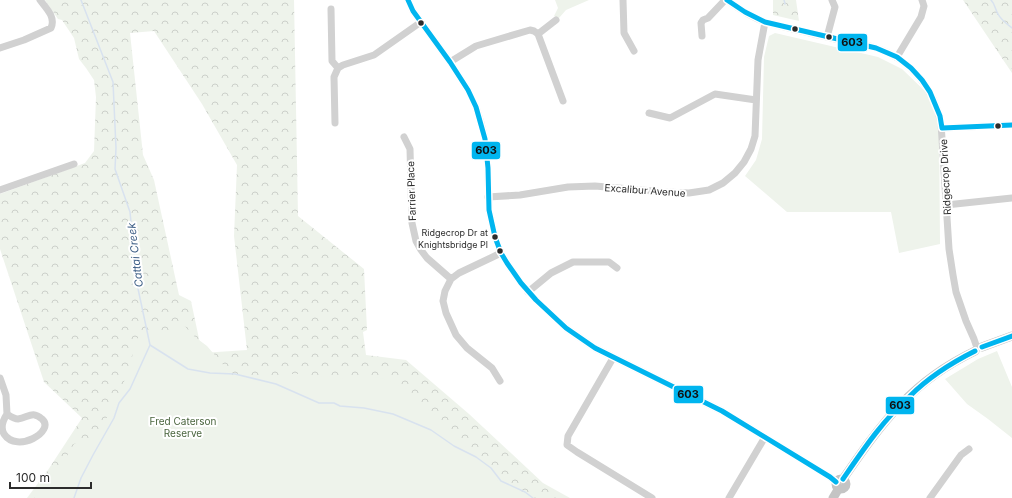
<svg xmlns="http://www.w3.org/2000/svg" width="1012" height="498" font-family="Inter,sans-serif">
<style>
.forest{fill:url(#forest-crowns);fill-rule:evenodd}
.green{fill:#eef3eb}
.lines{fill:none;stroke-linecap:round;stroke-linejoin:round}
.stream{stroke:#d8e2ef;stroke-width:1.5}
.minor{stroke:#d1d1d1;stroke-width:7}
.major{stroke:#c4c4c4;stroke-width:9}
.bus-1-casing{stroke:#fff;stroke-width:8}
.bus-1{stroke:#00b5ef;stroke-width:5}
.bus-dot{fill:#2c2c2c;stroke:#fff;stroke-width:1.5}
.labels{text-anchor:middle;stroke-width:4;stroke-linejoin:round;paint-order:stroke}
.bus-label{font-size:9px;fill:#2c2c2c;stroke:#fff;text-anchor:end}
.street-label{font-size:10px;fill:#2c2c2c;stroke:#fff}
.park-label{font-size:10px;fill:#49643d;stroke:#fff}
.water-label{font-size:11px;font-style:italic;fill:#406188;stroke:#fff}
.line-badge{stroke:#fff;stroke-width:1.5}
.pale-badge-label{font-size:11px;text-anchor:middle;font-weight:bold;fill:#111}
</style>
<defs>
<pattern id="forest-crowns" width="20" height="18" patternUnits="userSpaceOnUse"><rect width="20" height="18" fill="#eef3eb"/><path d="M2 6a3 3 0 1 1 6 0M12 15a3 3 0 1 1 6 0" fill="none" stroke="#ccd0ca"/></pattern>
</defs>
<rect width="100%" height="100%" fill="#fff"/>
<path class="forest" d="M 45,0 L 294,0 L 298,216 L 364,269 L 367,330 L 363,332 L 366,355 L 406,360 L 469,414 L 543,483 L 570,498 L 27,498 L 48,470 L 82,418 L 44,382 L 0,249 L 0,194 L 85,163 L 94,151 L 96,97 L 94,80 L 86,68 L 79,59 L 74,38 L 62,20 L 58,19 ZM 154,31 L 202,104 L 237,165 L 234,236 L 247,350 L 202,353 L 191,301 L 179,295 L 154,180 L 143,155 L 130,33 Z
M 773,0 L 796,0 L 799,21 L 773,15 Z
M 963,0 L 1012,0 L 1012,73 Z"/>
<path class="green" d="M 555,0 L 589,0 L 566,10 L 559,18 L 554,16 L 558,8 Z
M 775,33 L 878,57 L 902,69 L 927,93 L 939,124 L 940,244 L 899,253 L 891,212 L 787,212 L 745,176 L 756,160 L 762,139 L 764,57 L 769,36 Z
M 185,326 L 191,334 L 207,346 L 232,375 L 241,379 L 271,379 L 282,374 L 302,374 L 349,379 L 375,377 L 384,379 L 409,390 L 420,402 L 431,411 L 469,450 L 482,460 L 500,483 L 523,492 L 530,498 L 34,498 L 61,466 L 74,444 L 100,434 L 104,426 L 108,414 L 116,402 L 131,364 L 135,339 Z
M 997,351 L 1012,387 L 1012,438 L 988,419 L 967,404 L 945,379 L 978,359 Z"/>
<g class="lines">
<path class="stream" d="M 784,0 L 785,4
M 991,0 C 995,4 995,9 998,14 C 1001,20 1007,24 1012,28
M 150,345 L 188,369 L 210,373 L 235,374 L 276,384 L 319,403 L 334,403 L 340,406 L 364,408 L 393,414 L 431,430 L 454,446 L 476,457 L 491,468 L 501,481 L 525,492 L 533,498
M 74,498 L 81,478 L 93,455 L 114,418 L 119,403 L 130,389 L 150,345 L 137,284 L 130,212 L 115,169 L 116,148 L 113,82 L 81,0"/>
<path class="minor" d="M 408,0 L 413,11 L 450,62 L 468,90 L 476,107 L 481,123 L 485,139 L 488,168 L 489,210 L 495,237 L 501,253 L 507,263 L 521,283 L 536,300 L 566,328 L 595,348 L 722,411 L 830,477 L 836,482
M 623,0 L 624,33 L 634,51
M 727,0 C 739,9 751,17 765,22 C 790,29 815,34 840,40 C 852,42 864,44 876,48 C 910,59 934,88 941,123 L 949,249 L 953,275 L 956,292 L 966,321 L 974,339 L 976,345
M 331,9 L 332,61 L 338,68 L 334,77 L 335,123
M 538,34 L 556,20
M 702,36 L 701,23 L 703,20 L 708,18 L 725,0
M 827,37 L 835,7 L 832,0
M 0,48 L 24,40 L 51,28 C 56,17 46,8 40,0
M 897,57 L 921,17 L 924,6 L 922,0
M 450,62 L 476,46 L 530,30 L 534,31 L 538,34 L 563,101
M 338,68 L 343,65 L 374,55 L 421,22
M 649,113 L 670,118 L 715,94 L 756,100
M 942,128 L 1012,125
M 404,137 L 410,149 L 412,223 L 416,241 L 421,250 L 427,258 L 451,279
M 0,190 L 74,164
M 488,197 L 520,195 L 568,187 L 595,186 L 665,192 L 689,193 L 709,190 L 723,183 L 735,173 L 744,162 L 751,149 L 755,136 L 758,60 L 765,22
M 946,205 L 1012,198
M 528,292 L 551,273 L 573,262 L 609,262 L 617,268
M 613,358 L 568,436 L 567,445 L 577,452 L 652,498
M 0,378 L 6,395 L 7,414
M 500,381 L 492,368 L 467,348 L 456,335 L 446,313 L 443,301 L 445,291 L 451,279 L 459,273 L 501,253
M 7,414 C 10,416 14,419 18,419 C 28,418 32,410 42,419 C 56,431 17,454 4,434 C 0,427 3,420 7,414 Z
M 729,498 L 765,437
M 930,498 L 961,455 L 969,449"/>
<path class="major" d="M 982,347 L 1012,336
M 843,479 C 861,453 879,427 901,404 C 921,383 948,364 975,351
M836 484a5 5 0 1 1 10 0a5 5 0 1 1-10 0Z
M 833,498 L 839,488"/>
<defs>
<path id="bus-1" d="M 408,0 L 413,11 L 450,62 L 468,90 L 476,107 L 485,139 L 488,168 L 489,210 L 495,237 L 501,253 L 507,263 L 521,283 L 536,300 L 566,328 L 595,348 L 722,411 L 830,477 L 836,482
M 727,0 L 745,12 L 765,22 L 876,48 L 897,57 L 911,68 L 922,80 L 930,92 L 940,116 L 942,128
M 942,128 L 1012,125
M 982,347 L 1012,336
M 843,479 C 863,450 883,420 910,396 C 929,377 951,363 975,351"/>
</defs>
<use href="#bus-1" class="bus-1-casing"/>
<use href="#bus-1" class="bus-1"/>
</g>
<g class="bus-dot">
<circle cx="421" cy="23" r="3.5"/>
<circle cx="795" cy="29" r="3.5"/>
<circle cx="829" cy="37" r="3.5"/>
<circle cx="998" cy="126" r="3.5"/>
<circle cx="495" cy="237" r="3.5"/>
<circle cx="500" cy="251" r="3.5"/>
</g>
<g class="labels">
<g class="bus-label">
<text x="488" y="236">Ridgecrop Dr at<tspan x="488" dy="12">Knightsbridge Pl</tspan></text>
</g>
<g class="street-label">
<text transform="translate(945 177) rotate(-93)" y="4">Ridgecrop Drive</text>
<text transform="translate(645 190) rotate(4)" y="4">Excalibur Avenue</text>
<text transform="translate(411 191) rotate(-92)" y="4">Farrier Place</text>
</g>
<g class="park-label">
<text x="183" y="425">Fred Caterson<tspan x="183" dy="12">Reserve</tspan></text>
</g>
<g class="water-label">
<text transform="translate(135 255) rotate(-97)" y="4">Cattai Creek</text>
</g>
</g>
<g class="line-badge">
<rect x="837" y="33" width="31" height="19" rx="4" fill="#00b5ef"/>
<rect x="471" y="141" width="30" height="19" rx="4" fill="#00b5ef"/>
<rect x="673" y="385" width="31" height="19" rx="4" fill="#00b5ef"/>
<rect x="885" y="396" width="30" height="19" rx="4" fill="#00b5ef"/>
</g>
<g class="pale-badge-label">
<text x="852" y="46">603</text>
<text x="486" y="154">603</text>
<text x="688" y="398">603</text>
<text x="900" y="409">603</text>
</g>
<path d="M10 482v6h81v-6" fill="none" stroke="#2c2c2c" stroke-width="2"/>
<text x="16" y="482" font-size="12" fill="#2c2c2c" stroke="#ffffff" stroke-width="3" paint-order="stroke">100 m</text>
</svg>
